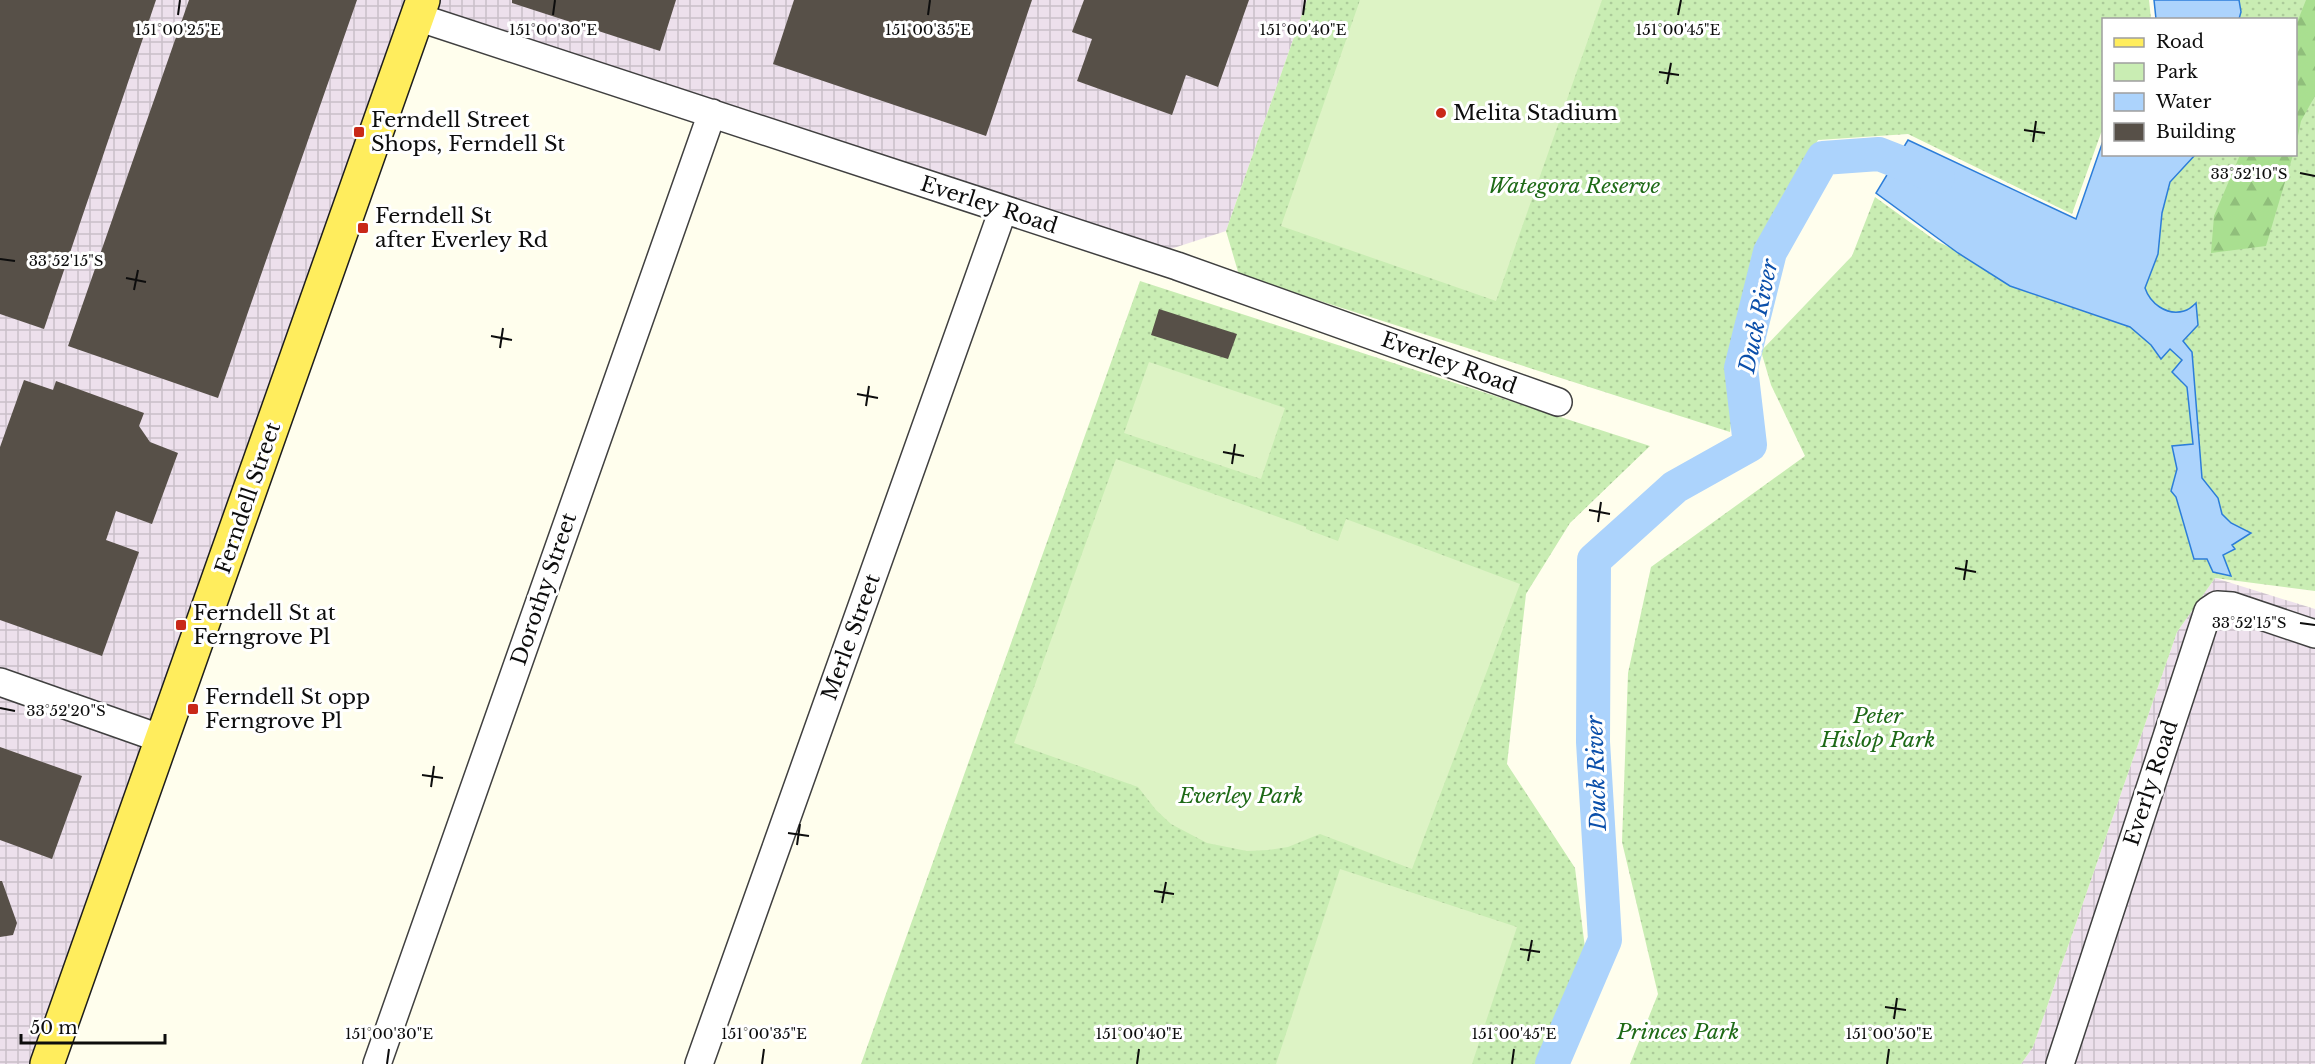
<svg xmlns="http://www.w3.org/2000/svg" width="2315" height="1064" font-family="'Libre Baskerville',serif">
<style>
.industrial{fill:url(#industrial-grid)}
.green{fill:url(#green-dots)}
.forest{fill:url(#forest-firs)}
.pitch{fill:#ddf3c5}
.water{fill:#acd3fc;stroke:#2c7dd9;stroke-width:1.5}
.lines{fill:none;stroke-linecap:round;stroke-linejoin:round}
.river{stroke:#acd3fc;stroke-width:34}
.building{fill:#575048}
.minor-casing{stroke:#404040;stroke-width:30}
.major-casing{stroke:#1e1e1e;stroke-width:36}
.minor{stroke:#fff;stroke-width:27}
.major{stroke:#ffed5d;stroke-width:33}
.ticks{fill:none;stroke:#0d0d0d;stroke-width:2}
.poi-dot{fill:#c92818;stroke:#fff;stroke-width:2}
.labels{text-anchor:middle;stroke-width:6;stroke-linejoin:round;paint-order:stroke}
.poi-label{font-size:21px;fill:#0d0d0d;stroke:#fff;text-anchor:start}
.park-label{font-size:21px;font-style:italic;fill:#1e6a17;stroke:#fff}
.street-label{font-size:21px;fill:#0d0d0d;stroke:#fff}
.water-label{font-size:22px;font-style:italic;fill:#0b4faa;stroke:#fff}
.ticks-label{font-size:15px;text-anchor:middle;fill:#0d0d0d;stroke:#fff;stroke-width:6;stroke-linejoin:round;paint-order:stroke}
</style>
<defs>
<pattern id="industrial-grid" width="8" height="8" patternUnits="userSpaceOnUse" patternTransform="scale(1.5)"><rect width="8" height="8" fill="#ede0ec"/><path d="M0 4h8M4 0v8" fill="none" stroke="#cabfc9"/></pattern>
<pattern id="green-dots" width="8" height="8" patternUnits="userSpaceOnUse" patternTransform="scale(1.5)"><rect width="8" height="8" fill="#c9edb3"/><path d="M2 2h.1M6 6h.1" fill="none" stroke="#abca99" stroke-width="1.8" stroke-linecap="round"/></pattern>
<pattern id="forest-firs" width="22" height="20" patternUnits="userSpaceOnUse" patternTransform="scale(1.5)"><rect width="22" height="20" fill="#a9df90"/><path d="M5 1l3.5 6h-7zM16 11l3.5 6h-7z" fill="#90be7b"/></pattern>
</defs>
<rect width="100%" height="100%" fill="#fffeed"/>
<path class="industrial" d="M 0,0 L 1307,0 L 1226,231 L 1146,257 L 417,17 L 47,1064 L 0,1064 Z
M 2215,578 L 2315,609 L 2315,1064 L 2021,1064 L 2033,1047 L 2177,632 Z"/>
<path class="green" d="M 1307,0 L 2149,0 L 2151,19 L 2104,20 L 2103,131 L 2101,133 L 2072,214 L 1908,134 L 1818,140 L 1752,255 L 1730,432 L 1239,275 L 1226,231 Z
M 2233,0 L 2315,0 L 2315,591 L 2215,578 L 2177,632 L 2033,1047 L 2021,1064 L 1630,1064 L 1658,994 L 1622,842 L 1628,673 L 1651,567 L 1805,456 L 1771,385 L 1761,351 L 1852,256 L 1875,197 L 1936,241 L 2045,290 L 2138,226 L 2180,155 L 2296,154 L 2296,20 L 2240,19 Z
M 1140,281 L 1650,446 L 1570,523 L 1526,594 L 1507,764 L 1575,868 L 1592,1004 L 1556,1064 L 861,1064 Z"/>
<path class="forest" d="M 2306,0 L 2315,0 L 2315,96 L 2301,121 L 2296,146 L 2296,25 Z
M 2240,155 L 2293,155 L 2266,246 L 2211,253 L 2214,216 Z"/>
<path class="pitch" d="M 1360,0 L 1602,0 L 1496,301 L 1281,226 Z
M 1149,362 L 1285,408 L 1261,479 L 1124,433 Z
M 1116,459 L 1306,527 L 1306,529 L 1338,541 L 1346,519 L 1520,584 L 1412,869 L 1320,834 L 1288,847 L 1268,850 L 1247,851 L 1207,843 L 1171,824 L 1156,810 L 1138,787 L 1014,743 Z
M 1340,869 L 1517,927 L 1472,1064 L 1276,1064 Z"/>
<path class="water" d="M 2154,0 L 2239,0 L 2241,12 L 2239,19 L 2156,19 Z
M 1908,140 L 2076,219 L 2103,141 L 2104,154 L 2195,155 L 2170,182 L 2162,213 L 2158,254 L 2145,288 C 2150,303 2166,316 2184,311 C 2188,310 2193,306 2196,303 L 2198,325 L 2183,341 L 2192,352 L 2202,478 L 2218,498 L 2222,514 L 2231,523 L 2251,533 L 2232,545 L 2235,549 L 2223,555 L 2231,576 L 2213,572 L 2207,559 L 2194,559 L 2176,497 L 2171,491 L 2177,469 L 2172,446 L 2193,444 L 2187,387 L 2172,372 L 2182,360 L 2170,349 L 2161,359 L 2151,345 L 2130,327 L 2010,286 L 1958,253 L 1876,193 Z"/>
<g class="lines">
<path class="river" d="M 1552,1064 L 1605,940 L 1593,742 L 1594,560 L 1675,487 L 1750,445 L 1741,368 L 1770,252 L 1823,158 L 1879,154 L 1938,177"/>
</g>
<path class="building" d="M 0,0 L 156,0 L 44,329 L 0,314 Z
M 189,0 L 357,0 L 218,398 L 68,346 Z
M 512,0 L 676,0 L 660,51 L 512,3 Z
M 794,0 L 1032,0 L 986,136 L 773,64 Z
M 1084,0 L 1249,0 L 1218,87 L 1186,75 L 1172,115 L 1077,81 L 1092,39 L 1072,32 Z
M 1159,309 L 1237,334 L 1228,359 L 1151,335 Z
M 24,380 L 53,390 L 56,381 L 144,413 L 139,426 L 150,442 L 178,453 L 152,524 L 116,511 L 106,540 L 139,552 L 102,656 L 0,620 L 0,447 Z
M 0,747 L 82,776 L 52,859 L 0,840 Z
M 0,881 L 2,881 L 17,923 L 13,935 L 0,937 Z"/>
<g class="lines">
<defs>
<path id="minor" d="M 417,17 L 1177,266 L 1558,402
M 0,682 L 162,739
M 377,1064 L 712,113
M 699,1064 L 1003,210
M 2060,1064 L 2208,611 L 2217,605 L 2232,606 L 2315,634"/>
<path id="major" d="M 47,1064 L 423,0"/>
</defs>
<use href="#minor" class="minor-casing"/>
<use href="#major" class="major-casing"/>
<use href="#minor" class="minor"/>
<use href="#major" class="major"/>
</g>
<path class="ticks" d="M 178,15 L 180,0M 553,15 L 555,0M 928,15 L 930,0M 1303,15 L 1305,0M 1678,15 L 1681,0M 1659,72 L 1679,75M 1667,84 L 1671,63M 2024,130 L 2045,133M 2033,142 L 2036,121M 2300,173 L 2315,176M 0,259 L 15,261M 126,278 L 146,282M 134,290 L 138,270M 491,336 L 512,340M 500,348 L 503,328M 857,394 L 878,398M 866,406 L 869,386M 1223,452 L 1244,456M 1232,464 L 1235,444M 1589,510 L 1610,514M 1598,522 L 1601,502M 1955,568 L 1976,572M 1964,580 L 1967,560M 2300,623 L 2315,625M 0,708 L 15,711M 422,775 L 443,778M 431,787 L 434,766M 788,833 L 809,836M 797,845 L 800,824M 1154,891 L 1174,894M 1162,903 L 1166,882M 1520,949 L 1540,952M 1528,961 L 1532,940M 1885,1007 L 1906,1010M 1894,1019 L 1897,998M 387,1064 L 389,1049M 762,1064 L 764,1049M 1137,1064 L 1139,1049M 1512,1064 L 1514,1049M 1887,1064 L 1889,1049"/>
<g class="poi-dot">
<circle cx="1441" cy="113" r="6"/>
<rect x="353" y="126" width="12" height="12" rx="3"/>
<rect x="357" y="222" width="12" height="12" rx="3"/>
<rect x="175" y="619" width="12" height="12" rx="3"/>
<rect x="187" y="703" width="12" height="12" rx="3"/>
</g>
<g class="labels">
<g class="poi-label">
<text x="1453" y="120">Melita Stadium</text>
<text x="371" y="127">Ferndell Street<tspan x="371" dy="24">Shops, Ferndell St</tspan></text>
<text x="375" y="223">Ferndell St<tspan x="375" dy="24">after Everley Rd</tspan></text>
<text x="193" y="620">Ferndell St at<tspan x="193" dy="24">Ferngrove Pl</tspan></text>
<text x="205" y="704">Ferndell St opp<tspan x="205" dy="24">Ferngrove Pl</tspan></text>
</g>
<g class="park-label">
<text x="1574" y="193">Wategora Reserve</text>
<text x="1878" y="723">Peter<tspan x="1878" dy="24">Hislop Park</tspan></text>
<text x="1241" y="803">Everley Park</text>
<text x="1678" y="1039">Princes Park</text>
</g>
<g class="street-label">
<text transform="translate(989 205) rotate(18)" y="7">Everley Road</text>
<text transform="translate(1449 363) rotate(20)" y="7">Everley Road</text>
<text transform="translate(248 498) rotate(-71)" y="7">Ferndell Street</text>
<text transform="translate(544 589) rotate(-71)" y="7">Dorothy Street</text>
<text transform="translate(851 637) rotate(-70)" y="7">Merle Street</text>
<text transform="translate(2151 783) rotate(-72)" y="7">Everly Road</text>
</g>
<g class="water-label">
<text transform="translate(1758 316) rotate(-78)" y="8">Duck River</text>
<text transform="translate(1596 773) rotate(-92)" y="8">Duck River</text>
</g>
</g>
<g class="ticks-label">
<text x="178" y="35">151°00'25"E</text>
<text x="553" y="35">151°00'30"E</text>
<text x="928" y="35">151°00'35"E</text>
<text x="1303" y="35">151°00'40"E</text>
<text x="1678" y="35">151°00'45"E</text>
<text x="2249" y="179">33°52'10"S</text>
<text x="66" y="266">33°52'15"S</text>
<text x="2249" y="628">33°52'15"S</text>
<text x="66" y="716">33°52'20"S</text>
<text x="389" y="1039">151°00'30"E</text>
<text x="764" y="1039">151°00'35"E</text>
<text x="1139" y="1039">151°00'40"E</text>
<text x="1514" y="1039">151°00'45"E</text>
<text x="1889" y="1039">151°00'50"E</text>
</g>
<rect x="2102" y="18" width="195" height="138" fill="#ffffff" stroke="#9e9e9e" stroke-width="1.5"/>
<rect x="2114" y="38" width="30" height="9" fill="#ffed5d" stroke="#9e9e9e" stroke-width="1.5"/>
<text x="2156" y="48" font-size="18" fill="#0d0d0d">Road</text>
<rect x="2114" y="63" width="30" height="18" fill="#c9edb3" stroke="#9e9e9e" stroke-width="1.5"/>
<text x="2156" y="78" font-size="18" fill="#0d0d0d">Park</text>
<rect x="2114" y="93" width="30" height="18" fill="#acd3fc" stroke="#9e9e9e" stroke-width="1.5"/>
<text x="2156" y="108" font-size="18" fill="#0d0d0d">Water</text>
<rect x="2114" y="123" width="30" height="18" fill="#575048" stroke="#9e9e9e" stroke-width="1.5"/>
<text x="2156" y="138" font-size="18" fill="#0d0d0d">Building</text>
<path d="M21 1034v9h144v-9" fill="none" stroke="#0d0d0d" stroke-width="3"/>
<text x="30" y="1034" font-size="18" fill="#0d0d0d" stroke="#ffffff" stroke-width="4.5" paint-order="stroke">50 m</text>
</svg>
